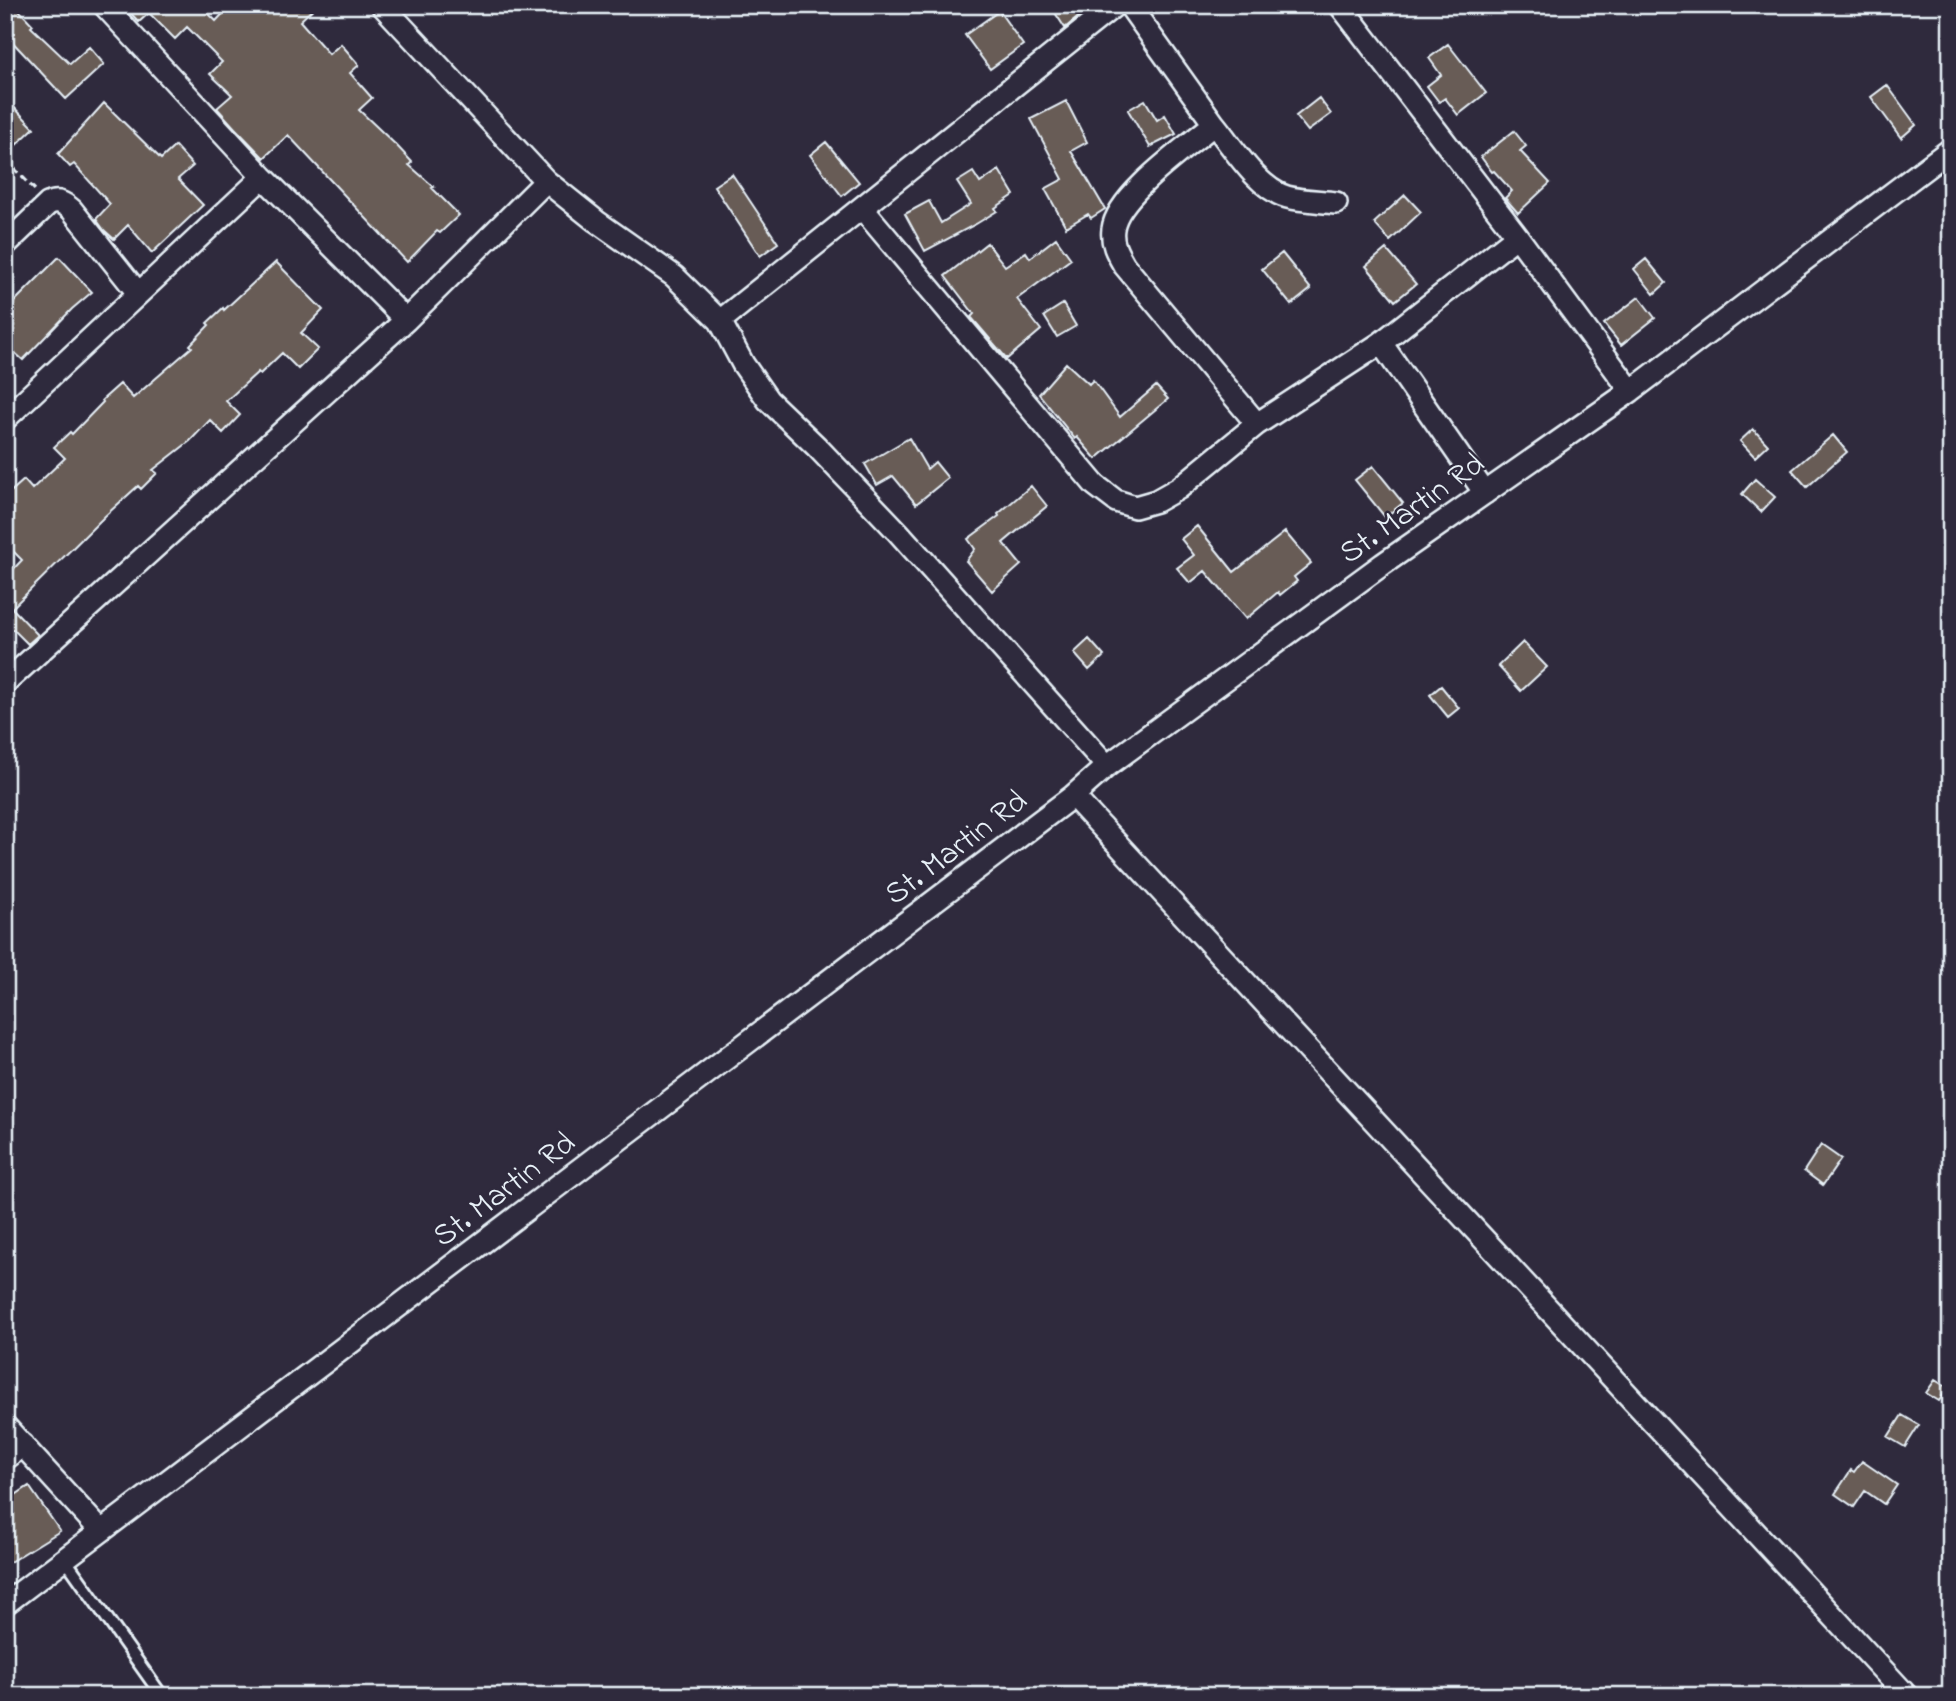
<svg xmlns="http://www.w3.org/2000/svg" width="1956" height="1701" font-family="'Indie Flower',sans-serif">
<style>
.building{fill:#675b57;stroke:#e8f1f8;stroke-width:2}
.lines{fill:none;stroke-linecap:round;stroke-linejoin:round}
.service-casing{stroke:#e8f1f8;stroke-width:16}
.minor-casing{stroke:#e8f1f8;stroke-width:26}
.path{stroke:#e8f1f8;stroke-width:3.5;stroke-dasharray:7 5;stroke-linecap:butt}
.service{stroke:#2f2a3d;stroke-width:10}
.minor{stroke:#2f2a3d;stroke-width:21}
.labels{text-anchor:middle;stroke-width:5;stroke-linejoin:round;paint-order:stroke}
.street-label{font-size:32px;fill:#e8f1f8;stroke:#2f2a3d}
</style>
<rect width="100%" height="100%" fill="#2f2a3d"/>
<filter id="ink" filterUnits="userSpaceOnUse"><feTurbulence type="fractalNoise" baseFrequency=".0143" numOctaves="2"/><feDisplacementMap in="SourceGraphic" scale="14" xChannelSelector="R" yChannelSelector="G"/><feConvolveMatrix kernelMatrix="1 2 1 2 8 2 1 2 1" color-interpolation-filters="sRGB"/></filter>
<g filter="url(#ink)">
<path class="building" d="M 123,5 L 200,5 L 216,21 L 231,5 L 317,5 L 300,21 L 329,54 L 341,44 L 359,65 L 350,73 L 372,98 L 359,110 L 397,146 L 412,162 L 409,165 L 434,187 L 432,188 L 459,215 L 440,233 L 437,231 L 407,262 L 288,135 L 264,158 L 235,128 L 217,108 L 232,95 L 210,74 L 222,62 L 187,27 L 175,39 L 149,13 L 139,22 Z
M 1050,5 L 1076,5 L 1082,14 L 1065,28 Z
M 17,8 L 33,25 L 31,27 L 70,64 L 89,47 L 104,64 L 66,99 L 5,34 L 5,19 Z
M 999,11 L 1023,45 L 990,69 L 965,35 Z
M 1448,44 L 1486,93 L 1458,115 L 1445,98 L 1439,102 L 1427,86 L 1441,75 L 1429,58 Z
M 1887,85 L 1916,125 L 1901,138 L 1871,97 Z
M 5,98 L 34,128 L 15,146 L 5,136 Z
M 1319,98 L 1331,114 L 1308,131 L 1296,116 Z
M 1145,100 L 1157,120 L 1165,115 L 1176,134 L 1150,147 L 1128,110 Z
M 1066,101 L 1087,142 L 1071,151 L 1105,209 L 1091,218 L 1088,214 L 1066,227 L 1045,189 L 1063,179 L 1031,119 Z
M 104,103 L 161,159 L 175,146 L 193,166 L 178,179 L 203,205 L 152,253 L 128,225 L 114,239 L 104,230 L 96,219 L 110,204 L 74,164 L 70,167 L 58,154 Z
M 1514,131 L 1526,146 L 1520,151 L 1550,183 L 1518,213 L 1505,198 L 1512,191 L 1494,171 L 1492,172 L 1481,157 Z
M 826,142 L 859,182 L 842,196 L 810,155 Z
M 999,170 L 1014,195 L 995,208 L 997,211 L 976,224 L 925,251 L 905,214 L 929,201 L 941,223 L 971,204 L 957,182 L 973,172 L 980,183 Z
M 732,174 L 778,243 L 760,256 L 714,186 Z
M 1405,195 L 1421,212 L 1390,241 L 1374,223 Z
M 1056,238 L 1071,259 L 1017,299 L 1041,330 L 1007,359 L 971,317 L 974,314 L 945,276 L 987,243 L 1005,266 L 1026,252 L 1030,258 Z
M 1386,249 L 1416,284 L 1395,301 L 1366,266 Z
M 1282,253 L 1311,289 L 1291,305 L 1262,269 Z
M 59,257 L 92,292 L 72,309 L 23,360 L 5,344 L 5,311 Z
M 1646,259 L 1666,283 L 1654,294 L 1634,269 Z
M 276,262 L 323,310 L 301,333 L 318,349 L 298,369 L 282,353 L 260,374 L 258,372 L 226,401 L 240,415 L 223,433 L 210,420 L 190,441 L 153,470 L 157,473 L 141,489 L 138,486 L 105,516 L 12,608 L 38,635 L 28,644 L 13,629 L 5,636 L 5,578 L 22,560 L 5,543 L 5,497 L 24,480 L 32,489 L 65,458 L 54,447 L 70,432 L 72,434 L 103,402 L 102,400 L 120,384 L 133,398 L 192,347 L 190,345 L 209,325 L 207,323 L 223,308 L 224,310 Z
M 1639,297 L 1655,318 L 1621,345 L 1604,324 Z
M 1063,304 L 1076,326 L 1057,337 L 1044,316 Z
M 1066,363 L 1089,384 L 1093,380 L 1120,417 L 1156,386 L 1168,399 L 1096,459 L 1077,437 L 1075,439 L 1039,394 Z
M 1753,429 L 1768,445 L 1755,457 L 1740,441 Z
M 1833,435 L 1847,452 L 1807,487 L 1792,470 Z
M 909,438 L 927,469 L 935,462 L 948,478 L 916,504 L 893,476 L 877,485 L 865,464 Z
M 1373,466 L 1403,503 L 1385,517 L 1355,480 Z
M 1755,479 L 1775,497 L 1761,512 L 1742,494 Z
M 1031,486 L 1047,506 L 1003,543 L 1021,565 L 992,591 L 966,561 L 975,549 L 968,539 L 999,516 L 998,514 Z
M 1197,526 L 1234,572 L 1285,532 L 1311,563 L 1294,577 L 1297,581 L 1280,595 L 1278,592 L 1246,619 L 1205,571 L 1190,583 L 1177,568 L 1194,555 L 1181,539 Z
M 1089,639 L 1104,656 L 1089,670 L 1074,653 Z
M 1523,642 L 1547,667 L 1521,691 L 1498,666 Z
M 1441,686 L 1459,708 L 1448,717 L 1430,695 Z
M 1821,1145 L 1841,1159 L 1823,1185 L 1804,1171 Z
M 1935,1380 L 1948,1388 L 1939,1401 L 1926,1393 Z
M 1902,1415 L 1919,1425 L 1905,1447 L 1888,1437 Z
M 1862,1461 L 1897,1485 L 1884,1504 L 1865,1491 L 1854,1507 L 1835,1494 L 1851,1470 L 1854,1472 Z
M 29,1486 L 60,1531 L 5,1565 L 5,1502 Z"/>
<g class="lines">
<defs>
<path id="service" d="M 65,1559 L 162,1696"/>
<path id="minor" d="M 104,5 L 263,177 L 406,320
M 382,5 L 546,181 L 596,221 L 674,276 L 720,321 L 743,364 L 768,400 L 817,447 L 898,532 L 1107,766
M 1129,5 L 1214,124 C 1187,147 1117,195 1113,229 C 1111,243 1117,253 1124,265 L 1257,424
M 1340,5 L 1517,236 L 1631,391
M 1214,124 C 1233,147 1258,189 1287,197 C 1302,201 1320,201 1336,203
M 862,208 L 1095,485 L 1116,501 L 1135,507 L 1156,501 L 1179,488 L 1257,424 L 1381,343 L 1517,236
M 5,245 L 48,204 C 58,199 64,203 72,210 L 138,293
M 720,321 L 1115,5
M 1381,343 L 1485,493
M 5,419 L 263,177
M 5,683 L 406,320 L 546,181
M 1073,796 L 1907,1696
M 5,1426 L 101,1531
M 5,1459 L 23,1445
M 5,1604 L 1073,796 L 1107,766 L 1383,564 L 1631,391 L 1951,149"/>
</defs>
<use href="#service" class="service-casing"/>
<use href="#minor" class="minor-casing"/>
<path class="path" d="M 5,159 L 35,190"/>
<use href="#service" class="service"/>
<use href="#minor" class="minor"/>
</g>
</g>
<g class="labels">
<g class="street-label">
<text transform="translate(1411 507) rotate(-35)" y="11">St. Martin Rd</text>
<text transform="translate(955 846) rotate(-37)" y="11">St. Martin Rd</text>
<text transform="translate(503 1188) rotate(-37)" y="11">St. Martin Rd</text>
</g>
</g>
<rect width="1956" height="1701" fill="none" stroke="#2f2a3d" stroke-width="28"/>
<rect x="14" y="14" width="1928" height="1673" fill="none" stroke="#e8f1f8" stroke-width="2.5" filter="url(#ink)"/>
</svg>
